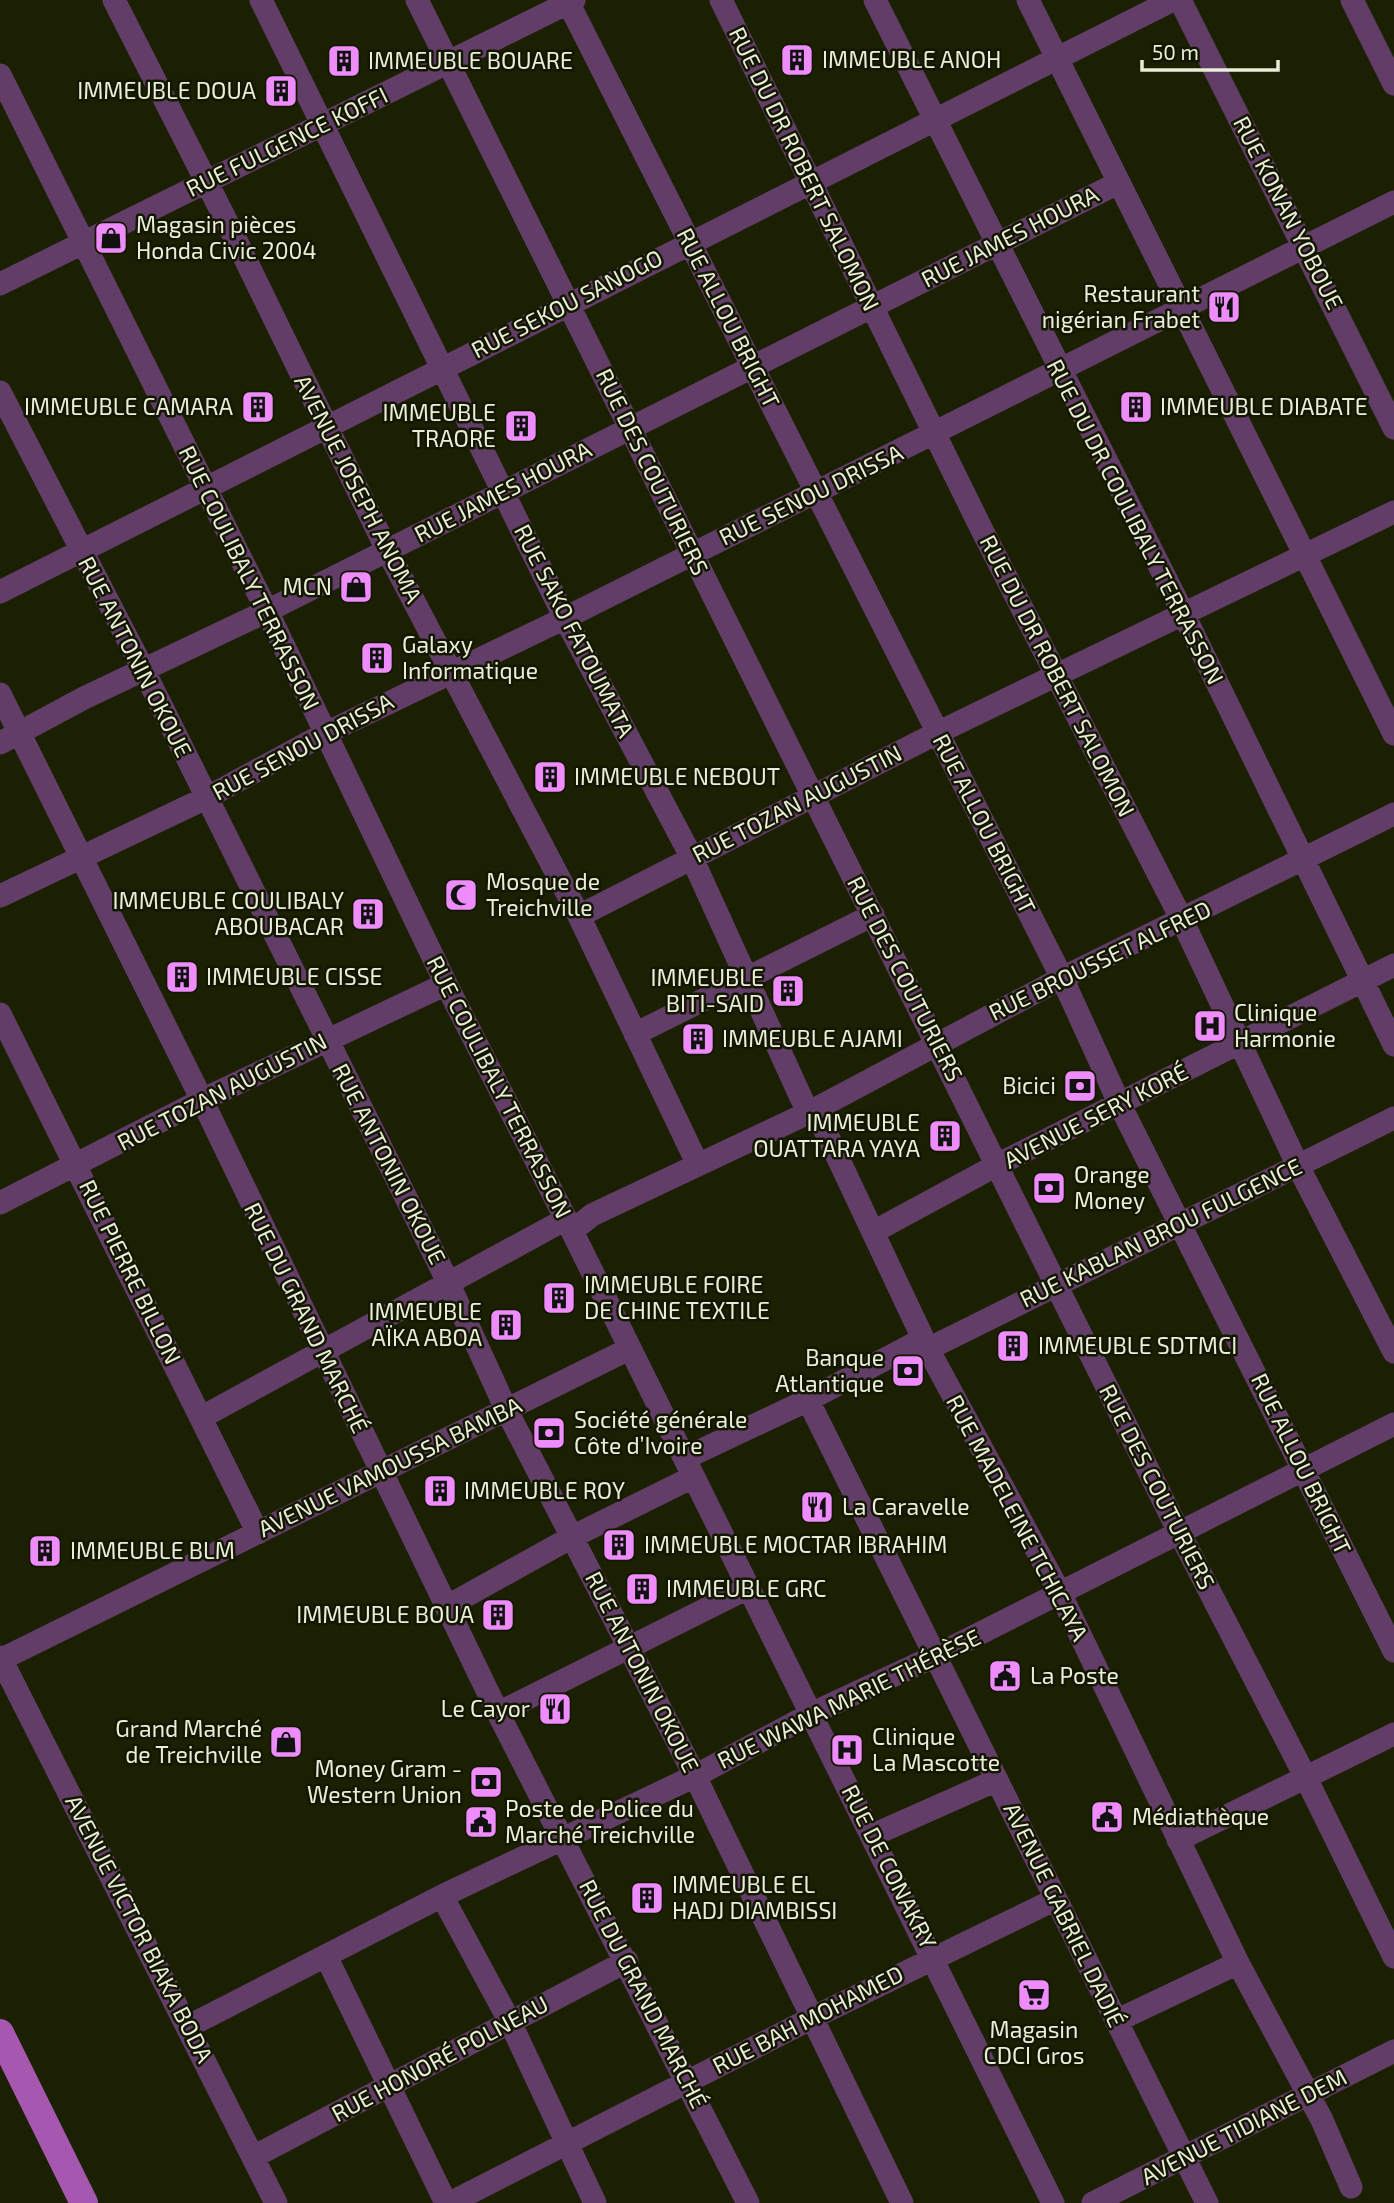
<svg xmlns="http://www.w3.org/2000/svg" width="1394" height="2203" font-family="'Exo 2',sans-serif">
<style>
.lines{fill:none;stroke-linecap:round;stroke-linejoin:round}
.minor{stroke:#623d67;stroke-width:23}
.major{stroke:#a658b1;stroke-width:28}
.labels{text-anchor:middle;stroke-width:5;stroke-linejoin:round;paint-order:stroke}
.poi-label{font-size:23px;fill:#e9edda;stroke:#131700;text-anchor:start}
.street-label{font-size:23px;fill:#e9edda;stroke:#131700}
</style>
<rect width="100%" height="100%" fill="#1c2002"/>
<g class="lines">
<path class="minor" d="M 114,0 L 234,236 L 387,550 L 579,916 L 698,1165
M 261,0 L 565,618 L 691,856 L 808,1113 L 821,1122 L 928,1349 L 1060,1593 L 1238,1963 L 1322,2120 L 1351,2187
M 417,0 L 1180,1534 L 1306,1778 L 1394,1957
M 567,0 L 1062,978 L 1120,1105 L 1394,1651
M 721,0 L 982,530 L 1182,920 L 1298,1166 L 1394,1352
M 875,0 L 1184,615 L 1394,1045
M 1028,0 L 1394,734
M 1180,0 L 1394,428
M 1352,0 L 1394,84
M 0,75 L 267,611 L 446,984 L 572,1231 L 1053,2203
M 0,284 L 574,0
M 0,392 L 143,669 L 448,1282 L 506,1409 L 695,1776 L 902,2203
M 0,592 L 1173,0
M 0,694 L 202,1100 L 498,1713 L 748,2203
M 0,743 L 84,698 L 267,611 L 1118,183
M 0,896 L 206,798 L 326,733 L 565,618 L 1394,202
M 579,916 L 937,733 L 1394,512
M 0,1014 L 258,1533
M 635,1034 L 873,915
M 0,1203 L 202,1100 L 446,984
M 572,1231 L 592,1215 L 808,1113 L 1062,978 L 1394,814
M 875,1231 L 997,1165 L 1394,965
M 928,1349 L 1394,1118
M 808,1400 L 1207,2203
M 202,1417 L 566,1219
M 685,1458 L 808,1400 L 923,1339
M 446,1607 L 572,1537 L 693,1477
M 0,1657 L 276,2203
M 0,1660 L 629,1349
M 498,1713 L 748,1588
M 873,1835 L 997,1780
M 1178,1840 L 1394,1734
M 442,1896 L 511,2024 L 595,2203
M 326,1956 L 446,2203
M 1116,2021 L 1238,1963
M 189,2026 L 442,1896 L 695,1776 L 811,1714 L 935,1656 L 1394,1424
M 253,2157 L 627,1961
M 450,2203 L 812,2018 L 1056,1899
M 1093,2203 L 1394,2051"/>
<path class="major" d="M 0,2033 L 84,2203"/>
</g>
<defs>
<symbol id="building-square" viewBox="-11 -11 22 22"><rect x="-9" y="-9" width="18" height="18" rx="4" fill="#ed8cfa" stroke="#131700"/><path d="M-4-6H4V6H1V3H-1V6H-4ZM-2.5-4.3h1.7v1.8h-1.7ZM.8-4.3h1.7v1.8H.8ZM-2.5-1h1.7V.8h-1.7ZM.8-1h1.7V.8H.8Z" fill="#111"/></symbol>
<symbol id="shop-square" viewBox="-11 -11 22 22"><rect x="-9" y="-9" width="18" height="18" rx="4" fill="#ed8cfa" stroke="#131700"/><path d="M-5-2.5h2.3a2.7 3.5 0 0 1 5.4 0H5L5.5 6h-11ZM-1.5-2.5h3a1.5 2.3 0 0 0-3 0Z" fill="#111"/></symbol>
<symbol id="restaurant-square" viewBox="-11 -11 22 22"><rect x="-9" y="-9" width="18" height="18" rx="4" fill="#ed8cfa" stroke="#131700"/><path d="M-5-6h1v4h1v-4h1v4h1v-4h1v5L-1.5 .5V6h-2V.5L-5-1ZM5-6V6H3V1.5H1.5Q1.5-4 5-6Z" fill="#111"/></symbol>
<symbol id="mosque-square" viewBox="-11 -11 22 22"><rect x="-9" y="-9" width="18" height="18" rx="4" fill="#ed8cfa" stroke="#131700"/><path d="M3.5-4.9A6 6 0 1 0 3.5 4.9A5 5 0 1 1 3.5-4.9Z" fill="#111"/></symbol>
<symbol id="hospital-square" viewBox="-11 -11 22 22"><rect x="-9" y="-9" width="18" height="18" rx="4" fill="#ed8cfa" stroke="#131700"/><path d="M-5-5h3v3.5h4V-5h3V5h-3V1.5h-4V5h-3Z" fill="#111"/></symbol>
<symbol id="bank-square" viewBox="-11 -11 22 22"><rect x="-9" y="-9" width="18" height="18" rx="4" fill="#ed8cfa" stroke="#131700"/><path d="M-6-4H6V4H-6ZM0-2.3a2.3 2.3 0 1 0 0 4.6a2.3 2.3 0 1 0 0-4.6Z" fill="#111"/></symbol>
<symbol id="civic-square" viewBox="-11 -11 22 22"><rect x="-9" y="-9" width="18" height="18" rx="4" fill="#ed8cfa" stroke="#131700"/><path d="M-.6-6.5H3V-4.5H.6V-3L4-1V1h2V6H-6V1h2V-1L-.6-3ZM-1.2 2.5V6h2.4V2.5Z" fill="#111"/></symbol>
<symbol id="supermarket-square" viewBox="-11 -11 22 22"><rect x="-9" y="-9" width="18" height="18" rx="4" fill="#ed8cfa" stroke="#131700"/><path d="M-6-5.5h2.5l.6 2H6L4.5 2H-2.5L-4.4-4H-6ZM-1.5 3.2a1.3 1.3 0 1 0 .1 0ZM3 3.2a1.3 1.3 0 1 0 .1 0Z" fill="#111"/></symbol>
</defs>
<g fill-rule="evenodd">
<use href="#building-square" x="778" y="41" width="38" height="38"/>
<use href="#building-square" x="325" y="42" width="38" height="38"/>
<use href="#building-square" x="262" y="72" width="38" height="38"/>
<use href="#shop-square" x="92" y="219" width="38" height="38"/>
<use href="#restaurant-square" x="1205" y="288" width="38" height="38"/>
<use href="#building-square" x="239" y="388" width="38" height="38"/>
<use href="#building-square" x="1117" y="388" width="38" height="38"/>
<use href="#building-square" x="502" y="407" width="38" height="38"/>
<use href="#shop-square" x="337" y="568" width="38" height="38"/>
<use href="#building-square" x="358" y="639" width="38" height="38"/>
<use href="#building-square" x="531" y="758" width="38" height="38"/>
<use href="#mosque-square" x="442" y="876" width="38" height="38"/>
<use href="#building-square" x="349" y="895" width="38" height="38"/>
<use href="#building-square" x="163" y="958" width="38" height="38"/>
<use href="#building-square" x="769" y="972" width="38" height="38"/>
<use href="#hospital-square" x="1191" y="1007" width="38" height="38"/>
<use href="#building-square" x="679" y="1020" width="38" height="38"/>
<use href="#bank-square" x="1061" y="1067" width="38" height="38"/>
<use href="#building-square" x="926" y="1117" width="38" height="38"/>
<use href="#bank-square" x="1030" y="1169" width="38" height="38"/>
<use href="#building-square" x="540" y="1279" width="38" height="38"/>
<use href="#building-square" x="487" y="1306" width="38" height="38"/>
<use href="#building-square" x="994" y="1327" width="38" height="38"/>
<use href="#bank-square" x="889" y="1352" width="38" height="38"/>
<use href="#bank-square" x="530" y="1414" width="38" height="38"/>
<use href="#building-square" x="421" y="1472" width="38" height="38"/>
<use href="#restaurant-square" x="798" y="1488" width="38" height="38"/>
<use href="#building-square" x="600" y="1526" width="38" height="38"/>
<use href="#building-square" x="26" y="1532" width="38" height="38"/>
<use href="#building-square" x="623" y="1570" width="38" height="38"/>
<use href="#building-square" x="479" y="1596" width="38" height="38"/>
<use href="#civic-square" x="986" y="1657" width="38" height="38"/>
<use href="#restaurant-square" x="536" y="1690" width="38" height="38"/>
<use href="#shop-square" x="267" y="1723" width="38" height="38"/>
<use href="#hospital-square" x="828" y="1731" width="38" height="38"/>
<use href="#bank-square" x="467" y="1763" width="38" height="38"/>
<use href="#civic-square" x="1088" y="1798" width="38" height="38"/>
<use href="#civic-square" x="462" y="1803" width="38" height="38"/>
<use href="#building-square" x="628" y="1879" width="38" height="38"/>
<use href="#supermarket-square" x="1015" y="1976" width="38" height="38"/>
</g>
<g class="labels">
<g class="poi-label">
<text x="822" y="68">IMMEUBLE ANOH</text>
<text x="368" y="69">IMMEUBLE BOUARE</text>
<text x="256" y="99" text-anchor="end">IMMEUBLE DOUA</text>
<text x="136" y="233">Magasin pièces<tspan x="136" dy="26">Honda Civic 2004</tspan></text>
<text x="1200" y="302" text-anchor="end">Restaurant<tspan x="1200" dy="26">nigérian Frabet</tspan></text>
<text x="233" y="415" text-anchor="end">IMMEUBLE CAMARA</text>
<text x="1160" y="415">IMMEUBLE DIABATE</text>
<text x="496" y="421" text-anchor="end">IMMEUBLE<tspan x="496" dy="26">TRAORE</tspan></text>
<text x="332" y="595" text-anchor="end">MCN</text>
<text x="402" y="653">Galaxy<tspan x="402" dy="26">Informatique</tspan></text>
<text x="574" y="785">IMMEUBLE NEBOUT</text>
<text x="486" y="890">Mosque de<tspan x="486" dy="26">Treichville</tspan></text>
<text x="344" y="909" text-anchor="end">IMMEUBLE COULIBALY<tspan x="344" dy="26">ABOUBACAR</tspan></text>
<text x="206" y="985">IMMEUBLE CISSE</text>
<text x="764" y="986" text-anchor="end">IMMEUBLE<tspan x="764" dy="26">BITI-SAID</tspan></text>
<text x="1234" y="1021">Clinique<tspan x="1234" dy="26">Harmonie</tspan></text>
<text x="722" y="1047">IMMEUBLE AJAMI</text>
<text x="1056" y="1094" text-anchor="end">Bicici</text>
<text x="920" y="1131" text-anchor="end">IMMEUBLE<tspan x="920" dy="26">OUATTARA YAYA</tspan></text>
<text x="1074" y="1183">Orange<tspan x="1074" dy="26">Money</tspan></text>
<text x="584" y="1293">IMMEUBLE FOIRE<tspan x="584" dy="26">DE CHINE TEXTILE</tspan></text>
<text x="482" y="1320" text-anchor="end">IMMEUBLE<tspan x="482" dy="26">AÏKA ABOA</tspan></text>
<text x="1038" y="1354">IMMEUBLE SDTMCI</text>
<text x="884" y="1366" text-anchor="end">Banque<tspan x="884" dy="26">Atlantique</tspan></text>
<text x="574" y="1428">Société générale<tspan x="574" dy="26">Côte d’Ivoire</tspan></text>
<text x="464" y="1499">IMMEUBLE ROY</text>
<text x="842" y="1515">La Caravelle</text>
<text x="644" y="1553">IMMEUBLE MOCTAR IBRAHIM</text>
<text x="70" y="1559">IMMEUBLE BLM</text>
<text x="666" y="1597">IMMEUBLE GRC</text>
<text x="474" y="1623" text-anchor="end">IMMEUBLE BOUA</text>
<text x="1030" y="1684">La Poste</text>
<text x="530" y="1717" text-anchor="end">Le Cayor</text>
<text x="262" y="1737" text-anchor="end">Grand Marché<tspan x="262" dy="26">de Treichville</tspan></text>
<text x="872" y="1745">Clinique<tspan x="872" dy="26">La Mascotte</tspan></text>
<text x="462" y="1777" text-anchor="end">Money Gram -<tspan x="462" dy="26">Western Union</tspan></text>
<text x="505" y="1817">Poste de Police du<tspan x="505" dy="26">Marché Treichville</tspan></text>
<text x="1132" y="1825">Médiathèque</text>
<text x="672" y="1893">IMMEUBLE EL<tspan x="672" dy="26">HADJ DIAMBISSI</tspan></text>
<text x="1034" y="2038" text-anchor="middle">Magasin<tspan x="1034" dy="26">CDCI Gros</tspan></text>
</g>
<g class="street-label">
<text transform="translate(287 142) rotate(-26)" y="8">RUE FULGENCE KOFFI</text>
<text transform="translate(804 169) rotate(64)" y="8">RUE DU DR ROBERT SALOMON</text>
<text transform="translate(1288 213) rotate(63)" y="8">RUE KONAN YOBOUE</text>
<text transform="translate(1010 237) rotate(-27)" y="8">RUE JAMES HOURA</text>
<text transform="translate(567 304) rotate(-27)" y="8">RUE SEKOU SANOGO</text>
<text transform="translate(728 318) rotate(63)" y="8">RUE ALLOU BRIGHT</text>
<text transform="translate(652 472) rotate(64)" y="8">RUE DES COUTURIERS</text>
<text transform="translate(358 489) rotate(63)" y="8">AVENUE JOSEPH ANOMA</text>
<text transform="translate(503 492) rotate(-27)" y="8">RUE JAMES HOURA</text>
<text transform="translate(811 495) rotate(-26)" y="8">RUE SENOU DRISSA</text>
<text transform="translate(1135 522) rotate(63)" y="8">RUE DU DR COULIBALY TERRASSON</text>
<text transform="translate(249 578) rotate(64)" y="8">RUE COULIBALY TERRASSON</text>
<text transform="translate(574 631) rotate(63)" y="8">RUE SAKO FATOUMATA</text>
<text transform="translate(135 657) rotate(63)" y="8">RUE ANTONIN OKOUE</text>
<text transform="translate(1057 676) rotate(63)" y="8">RUE DU DR ROBERT SALOMON</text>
<text transform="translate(303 747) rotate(-28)" y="8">RUE SENOU DRISSA</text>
<text transform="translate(797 804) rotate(-27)" y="8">RUE TOZAN AUGUSTIN</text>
<text transform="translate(984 824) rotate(63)" y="8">RUE ALLOU BRIGHT</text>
<text transform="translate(1100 961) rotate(-26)" y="8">RUE BROUSSET ALFRED</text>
<text transform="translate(905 979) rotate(63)" y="8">RUE DES COUTURIERS</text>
<text transform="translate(499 1087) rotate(63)" y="8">RUE COULIBALY TERRASSON</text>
<text transform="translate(222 1092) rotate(-27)" y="8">RUE TOZAN AUGUSTIN</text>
<text transform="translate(1096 1116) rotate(-27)" y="8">AVENUE SERY KORÉ</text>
<text transform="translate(389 1164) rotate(63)" y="8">RUE ANTONIN OKOUE</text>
<text transform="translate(1161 1233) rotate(-26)" y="8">RUE KABLAN BROU FULGENCE</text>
<text transform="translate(130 1272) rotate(64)" y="8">RUE PIERRE BILLON</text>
<text transform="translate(306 1318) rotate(64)" y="8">RUE DU GRAND MARCHÉ</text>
<text transform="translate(1301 1464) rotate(64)" y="8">RUE ALLOU BRIGHT</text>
<text transform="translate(390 1467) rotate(-26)" y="8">AVENUE VAMOUSSA BAMBA</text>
<text transform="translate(1157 1487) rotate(63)" y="8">RUE DES COUTURIERS</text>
<text transform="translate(1017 1518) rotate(62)" y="8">RUE MADELEINE TCHICAYA</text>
<text transform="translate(642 1672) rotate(63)" y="8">RUE ANTONIN OKOUE</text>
<text transform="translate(849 1699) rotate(-26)" y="8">RUE WAWA MARIE THÉRÈSE</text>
<text transform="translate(889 1867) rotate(63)" y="8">RUE DE CONAKRY</text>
<text transform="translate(1064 1915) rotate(64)" y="8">AVENUE GABRIEL DADIÉ</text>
<text transform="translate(139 1929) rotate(63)" y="8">AVENUE VICTOR BIAKA BODA</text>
<text transform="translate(643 1994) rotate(63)" y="8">RUE DU GRAND MARCHÉ</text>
<text transform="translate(808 2020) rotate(-27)" y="8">RUE BAH MOHAMED</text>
<text transform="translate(440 2059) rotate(-28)" y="8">RUE HONORÉ POLNEAU</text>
<text transform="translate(1244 2127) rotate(-27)" y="8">AVENUE TIDIANE DEM</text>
</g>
</g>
<path d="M1142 60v10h136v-10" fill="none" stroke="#e9edda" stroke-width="3.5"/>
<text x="1152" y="60" font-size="21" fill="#e9edda" stroke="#131700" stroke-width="5" paint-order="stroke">50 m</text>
</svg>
